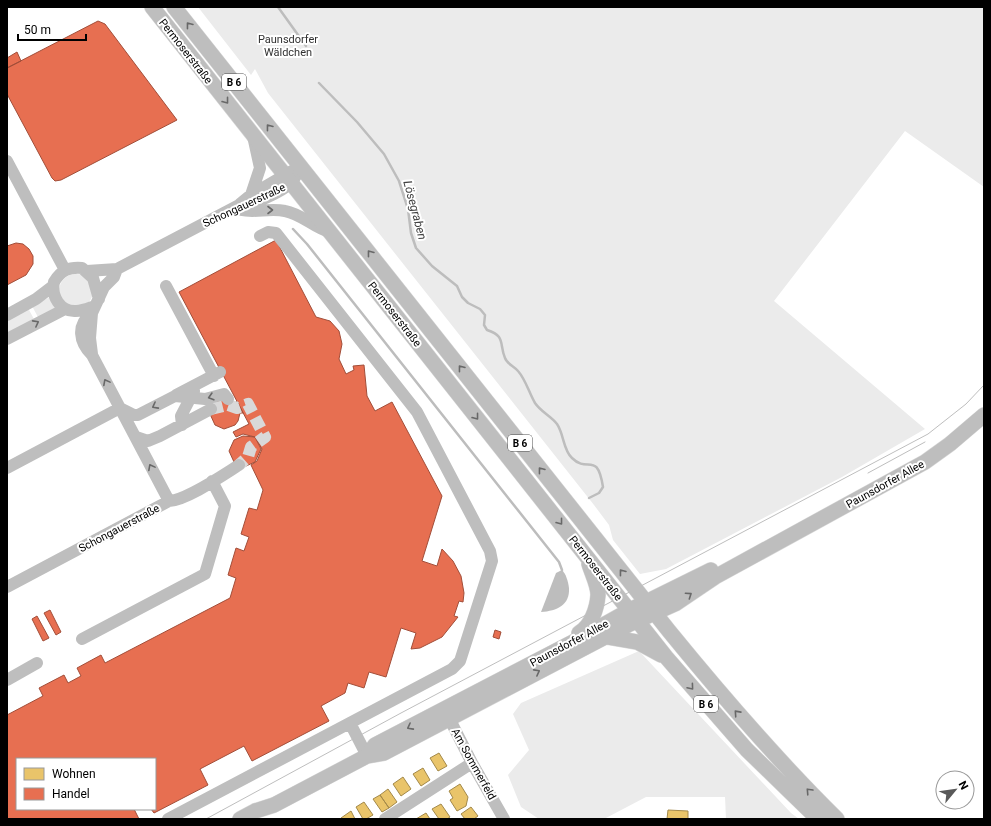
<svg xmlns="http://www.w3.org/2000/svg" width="991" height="826" font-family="Roboto,sans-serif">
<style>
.green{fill:#ebebeb}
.water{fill:#bdbdbd}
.homes{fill:#e9c46a;stroke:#a3894a}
.shops{fill:#e76f51;stroke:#a24e39}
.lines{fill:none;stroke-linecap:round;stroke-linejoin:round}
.stream{stroke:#bdbdbd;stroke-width:2.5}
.minor-tunnel{stroke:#d9d9d9;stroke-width:12;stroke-dasharray:12 6;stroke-linecap:butt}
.major-casing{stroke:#dbdbdb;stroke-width:16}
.minor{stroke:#bebebe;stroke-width:12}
.major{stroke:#bebebe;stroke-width:15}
.tram{stroke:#bebebe;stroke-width:1}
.oneway{stroke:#686868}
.labels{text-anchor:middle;stroke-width:4;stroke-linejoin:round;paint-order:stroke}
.shield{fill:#fff;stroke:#4c4c4c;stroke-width:1}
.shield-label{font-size:10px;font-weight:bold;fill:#000}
.park-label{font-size:11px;fill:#313131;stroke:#fff}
.street-label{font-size:11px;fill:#000;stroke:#fff}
.water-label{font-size:12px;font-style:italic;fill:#424242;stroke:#fff}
</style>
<rect width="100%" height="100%" fill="#fff"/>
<path class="green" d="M 198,7 L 984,7 L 984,187 L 905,131 L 774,301 L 925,429 L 842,477 L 666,569 L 640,574 L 613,540 L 609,525 L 594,505 L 268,93 L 255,69 L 251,75 Z
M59 291a17 17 0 1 1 34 0a17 17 0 1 1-34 0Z
M 52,296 L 58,308 L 39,319 L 32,306 Z
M 28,308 L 35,321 L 7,336 L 7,320 Z
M 639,651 L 791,813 L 799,819 L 726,819 L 725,797 L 646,797 L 604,819 L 539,819 L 521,807 L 508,775 L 529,750 L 513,714 L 521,703 Z"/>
<path class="water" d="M 562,570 C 566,574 568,581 569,588 C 570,605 557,611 541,612 L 556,573 Z"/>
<path class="homes" d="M 439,753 L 447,766 L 438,771 L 430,758 Z
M 423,768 L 430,780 L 421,786 L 413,774 Z
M 403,777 L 411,789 L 401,796 L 393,784 Z
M 460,784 L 468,797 L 466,806 L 457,811 L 450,800 L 453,798 L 449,791 Z
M 388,789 L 397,802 L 389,808 L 380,795 Z
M 380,795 L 389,808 L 382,812 L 373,799 Z
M 364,802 L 373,815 L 366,819 L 363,819 L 356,807 Z
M 441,804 L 450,817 L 447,819 L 439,819 L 432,809 Z
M 471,807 L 478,816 L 474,819 L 465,819 L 461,814 Z
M 668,810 L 688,811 L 688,819 L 667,819 Z
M 351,811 L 355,819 L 341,819 L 341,818 Z
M 426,813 L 430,819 L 416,819 Z"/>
<path class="shops" d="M 98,21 L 105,24 L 177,120 L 61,180 L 55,181 L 52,178 L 7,94 L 7,68 Z
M 17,52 L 21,61 L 7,68 L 7,58 Z
M 276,240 L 316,317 L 330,321 L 339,331 L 342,344 L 339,359 L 346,374 L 354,370 L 353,366 L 364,365 L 367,396 L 375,411 L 392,402 L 442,496 L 422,561 L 437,566 L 442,549 L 453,561 L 461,576 L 464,593 L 463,602 L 459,601 L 454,616 L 458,617 L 442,637 L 420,648 L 411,649 L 416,633 L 401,628 L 386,677 L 369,672 L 364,688 L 348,683 L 345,693 L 321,706 L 329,721 L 252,761 L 244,746 L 200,769 L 208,785 L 154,813 L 151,809 L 155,809 L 155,759 L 17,759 L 17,809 L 134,809 L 139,819 L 7,819 L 7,715 L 43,696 L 39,688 L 64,675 L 68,683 L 81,676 L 77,668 L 101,655 L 105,663 L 230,598 L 236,578 L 228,575 L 236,548 L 244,551 L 249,537 L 241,534 L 249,508 L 257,510 L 263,490 L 251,465 L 257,461 L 262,449 L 255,437 L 243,434 L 236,437 L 233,432 L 249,424 L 179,292 Z
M 16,243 L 23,244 L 29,249 L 33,256 L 33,264 L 26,275 L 7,285 L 7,246 Z
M 226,399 L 235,403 L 237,401 L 243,413 L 240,413 L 238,421 L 235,425 L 224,429 L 215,425 L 210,414 L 213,405 L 216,402 Z
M 243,436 L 255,437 L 261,449 L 255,462 L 246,466 L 234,462 L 229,451 L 234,440 Z
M 50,610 L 61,632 L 56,635 L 44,613 Z
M 37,616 L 49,638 L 43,641 L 32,619 Z
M 495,630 L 501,632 L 499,639 L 493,637 Z"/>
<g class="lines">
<path class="stream" d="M 278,7 L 306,46
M 319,83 L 357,122 L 384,154 L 399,181 L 408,209 L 411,233 L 416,248 L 432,266 L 457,286 L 462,297 L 468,303 L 480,309 L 485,315 L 484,325 L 487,330 C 506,336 499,344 505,358 C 507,364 514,366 518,371 C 526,380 529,393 535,403 C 541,412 551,416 557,424 C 564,434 563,450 572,458 C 588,474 597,450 603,487 L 599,493 L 589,498
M 293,229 L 307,244 L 559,562 L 562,570"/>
<path class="minor-tunnel" d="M 211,409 L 228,405 L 237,408 L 248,404 L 265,437 L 251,447 L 248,457 L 239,465"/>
<defs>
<path id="major" d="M 152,7 L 666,657 L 747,750 L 818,819
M 174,7 L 669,631 C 722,696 777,760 837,819
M 579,633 C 591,626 597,609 598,595 C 598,585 592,574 589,564
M 608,637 L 637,642 L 661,655
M 367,756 L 375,745 L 573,642 L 630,610 L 711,570
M 240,819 L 255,811 L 274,805 L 367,756 L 384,753 L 628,625 L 675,604 L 715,577 L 925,462 L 950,444 L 984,415"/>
</defs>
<use href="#major" class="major-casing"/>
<path class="minor" d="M 7,161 L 65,270
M 251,195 L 260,168 L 253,136
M 240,204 L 251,195 L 292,171
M 241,210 C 255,213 270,208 285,211 C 302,214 314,228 330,232
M 87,271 L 117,269 L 239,205 C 252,206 281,192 291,183 C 295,178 298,172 302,167
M 166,286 L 214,376
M 95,306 C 89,308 83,311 76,311 C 60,312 51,296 54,282 C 61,270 69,267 82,268 L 93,278 L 99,299
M 92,313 C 76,325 79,342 92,355 L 169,501
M 7,315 L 36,299 L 53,286
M 7,339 L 65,309
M 92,354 L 90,338 L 92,313 L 104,287 L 114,277 L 117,269
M 176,395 L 220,372
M 120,408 L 134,415 L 138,415 L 175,396 L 205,399 L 224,394 L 228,399
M 182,425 L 181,416 L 194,391
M 136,437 L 148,441 L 160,436 L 211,409
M 7,468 L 120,408
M 7,587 L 169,501 C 187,500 223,475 239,465
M 82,639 L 205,574 L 225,506 L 212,481
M 7,680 L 37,663
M 446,712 L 472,763 L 504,819
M 350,723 L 367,756
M 168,819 L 452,669 L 460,661 L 492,561 L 490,551 L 417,412 L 276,233 L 268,232 L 260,236
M 385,819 L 472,763"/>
<use href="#major" class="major"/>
<path class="tram" d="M 868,473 L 925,442
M 206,819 L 401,713 L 928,434 L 966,404 L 984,385"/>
</g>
<defs><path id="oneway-chevron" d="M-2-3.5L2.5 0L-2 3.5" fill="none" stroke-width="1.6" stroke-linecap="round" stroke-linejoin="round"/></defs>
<g class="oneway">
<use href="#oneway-chevron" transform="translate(189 25) rotate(-128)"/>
<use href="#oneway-chevron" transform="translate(226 101) rotate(52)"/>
<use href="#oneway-chevron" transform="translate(269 127) rotate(-128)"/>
<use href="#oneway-chevron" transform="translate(270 210)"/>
<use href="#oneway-chevron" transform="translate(370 253) rotate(-128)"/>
<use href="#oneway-chevron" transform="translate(36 323) rotate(-28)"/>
<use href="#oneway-chevron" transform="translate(461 368) rotate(-128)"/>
<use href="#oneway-chevron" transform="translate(106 382) rotate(-118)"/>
<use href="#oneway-chevron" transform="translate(211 397) rotate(164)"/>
<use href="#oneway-chevron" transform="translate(155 406) rotate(152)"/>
<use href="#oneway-chevron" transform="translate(476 417) rotate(52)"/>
<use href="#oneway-chevron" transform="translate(151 467) rotate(-118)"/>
<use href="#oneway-chevron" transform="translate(541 470) rotate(-128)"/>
<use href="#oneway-chevron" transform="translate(560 522) rotate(52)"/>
<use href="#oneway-chevron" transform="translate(622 572) rotate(-128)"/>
<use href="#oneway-chevron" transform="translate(689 595) rotate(-34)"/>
<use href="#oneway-chevron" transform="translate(537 672) rotate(-28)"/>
<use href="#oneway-chevron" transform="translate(691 687) rotate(50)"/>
<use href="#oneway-chevron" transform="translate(737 713) rotate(-132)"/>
<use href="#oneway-chevron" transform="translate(410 727) rotate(152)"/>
<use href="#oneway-chevron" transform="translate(809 791) rotate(-133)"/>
</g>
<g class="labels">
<g class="shield">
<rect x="222" y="74" width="24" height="16" rx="3"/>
<rect x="508" y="435" width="24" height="16" rx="3"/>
<rect x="694" y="696" width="24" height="16" rx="3"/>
</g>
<g class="shield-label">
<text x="234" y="86">B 6</text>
<text x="520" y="447">B 6</text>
<text x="706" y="708">B 6</text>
</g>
<g class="park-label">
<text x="288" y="43">Paunsdorfer<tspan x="288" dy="13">Wäldchen</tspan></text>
</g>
<g class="street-label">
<text transform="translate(186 51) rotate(52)" y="4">Permoserstraße</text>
<text transform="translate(244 205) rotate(-25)" y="4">Schongauerstraße</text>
<text transform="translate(395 314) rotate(52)" y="4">Permoserstraße</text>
<text transform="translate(885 484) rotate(-29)" y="4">Paunsdorfer Allee</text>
<text transform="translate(119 528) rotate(-28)" y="4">Schongauerstraße</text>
<text transform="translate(596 568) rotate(52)" y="4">Permoserstraße</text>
<text transform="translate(569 643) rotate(-28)" y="4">Paunsdorfer Allee</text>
<text transform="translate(474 764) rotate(61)" y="4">Am Sommerfeld</text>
</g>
<g class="water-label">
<text transform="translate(415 210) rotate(75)" y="4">Lösegraben</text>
</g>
</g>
<rect width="991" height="826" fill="none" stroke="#000000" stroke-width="16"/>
<rect x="16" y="758" width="140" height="52" fill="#ffffff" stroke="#999999"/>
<rect x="24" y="768" width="20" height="12" fill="#e9c46a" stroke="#999999"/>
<text x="52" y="778" font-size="12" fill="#000000">Wohnen</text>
<rect x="24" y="788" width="20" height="12" fill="#e76f51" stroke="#999999"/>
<text x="52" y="798" font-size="12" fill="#000000">Handel</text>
<g transform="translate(955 790) rotate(61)"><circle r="19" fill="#ffffff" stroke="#999999"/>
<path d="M0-3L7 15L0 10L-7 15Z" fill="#595959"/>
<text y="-6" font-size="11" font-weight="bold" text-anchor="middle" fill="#000000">N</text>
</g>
<path d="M18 34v6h68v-6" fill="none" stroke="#000000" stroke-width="2"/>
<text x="24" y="34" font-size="12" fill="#000000" stroke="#ffffff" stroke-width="3" paint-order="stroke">50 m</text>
</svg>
